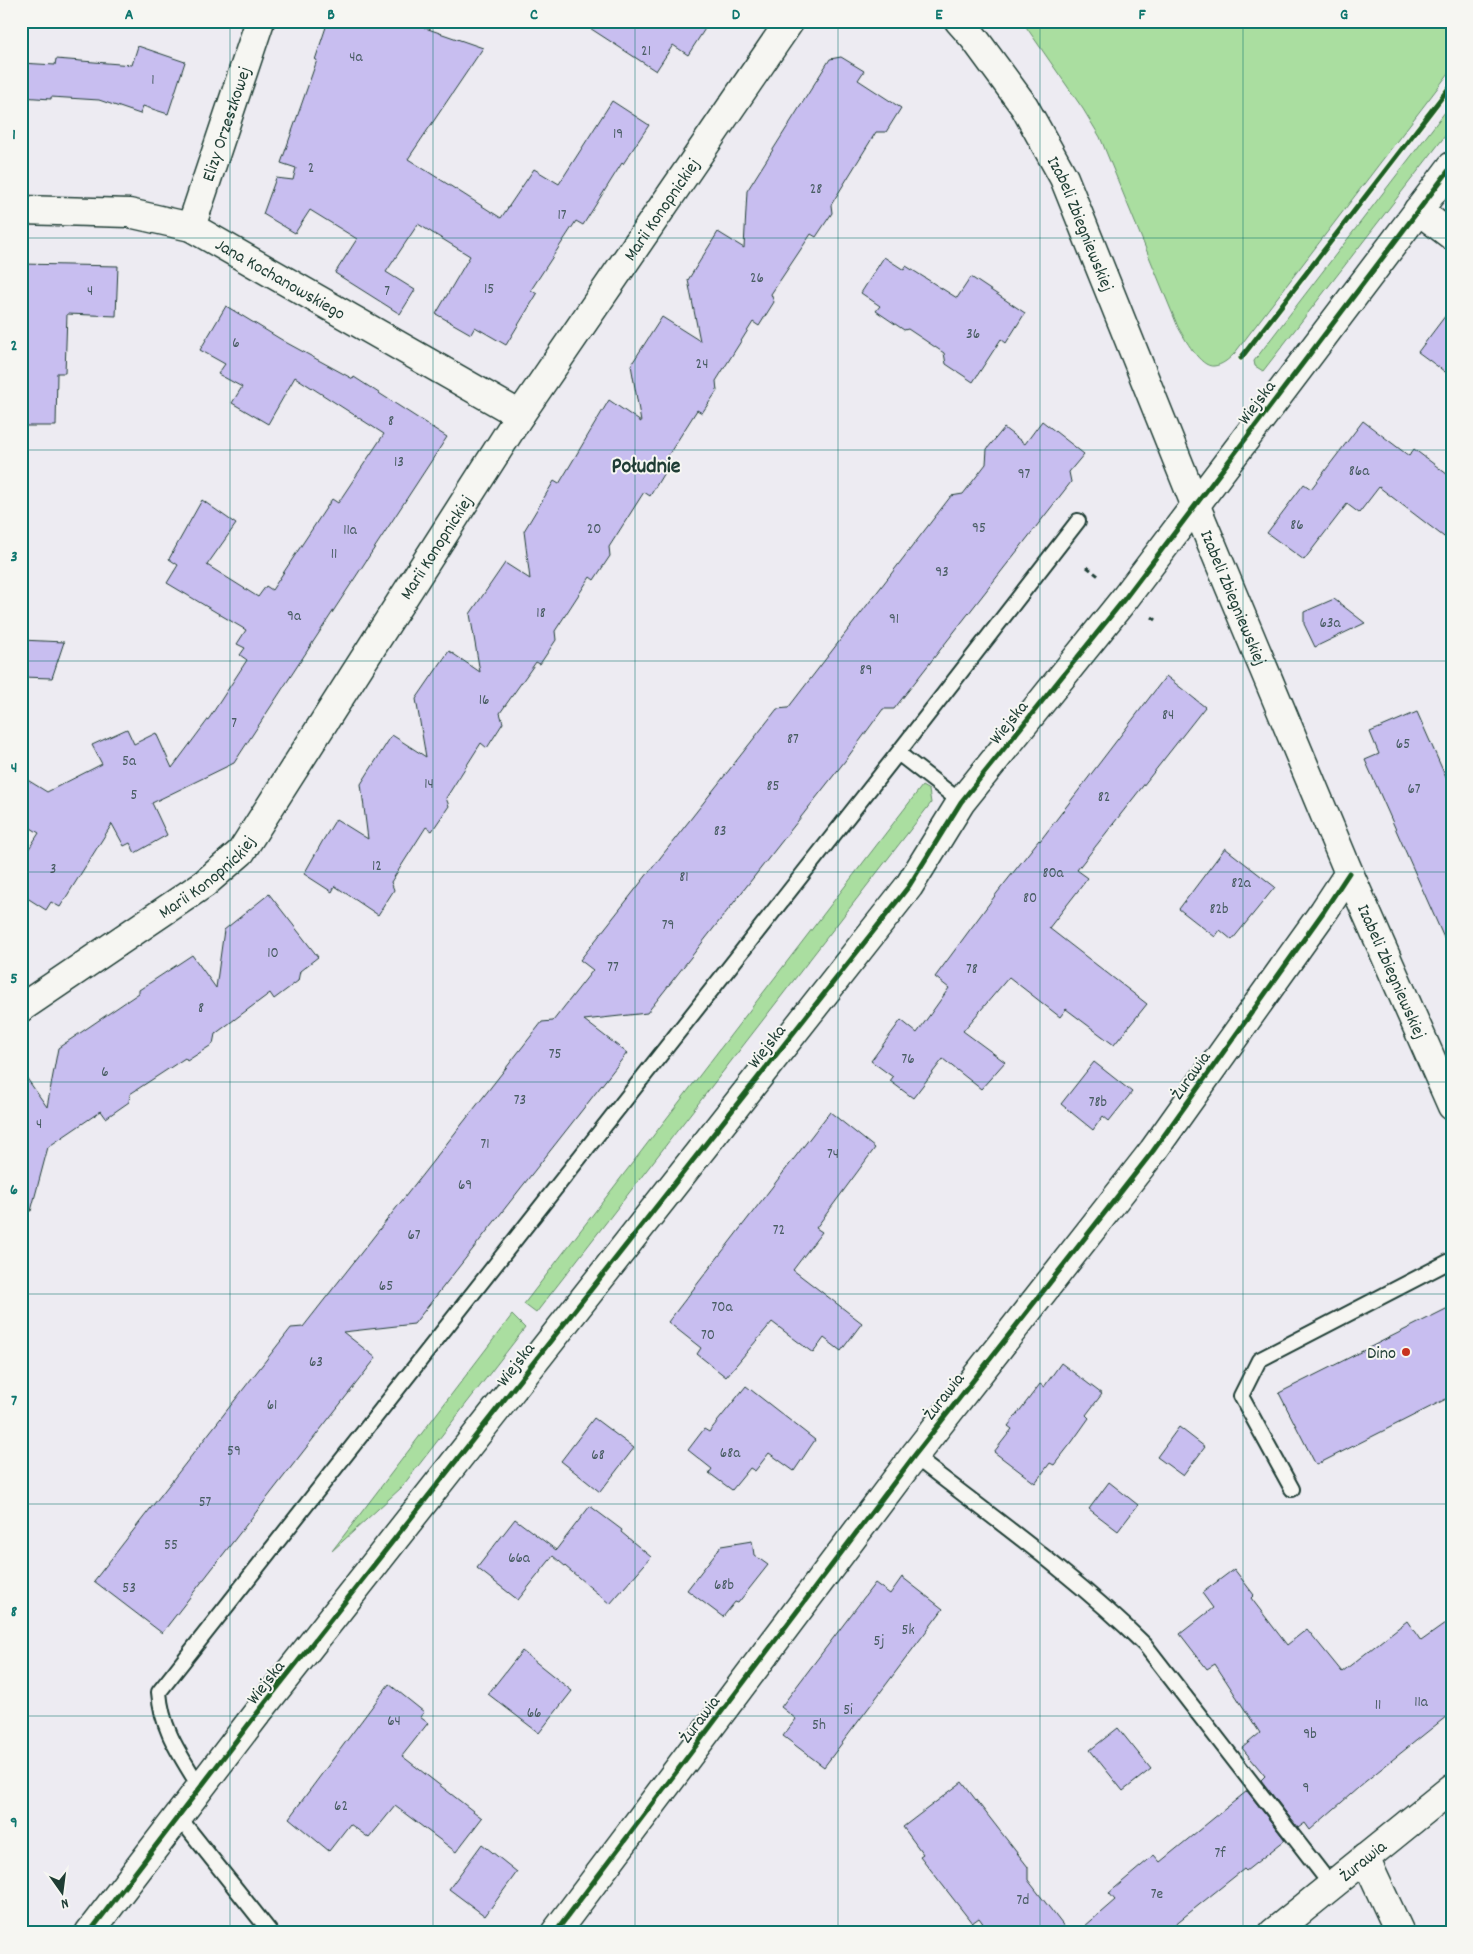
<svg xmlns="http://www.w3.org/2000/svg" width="1473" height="1954" font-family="Dekko,sans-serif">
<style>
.green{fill:#aadea0;stroke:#648e6a}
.building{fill:#c8bef0;stroke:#1f3d34}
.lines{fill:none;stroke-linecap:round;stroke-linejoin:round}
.service-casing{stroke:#1f3d34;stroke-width:18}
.minor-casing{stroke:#1f3d34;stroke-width:31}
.tertiary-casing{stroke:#1f3d34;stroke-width:31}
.path{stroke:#1f3d34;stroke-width:3;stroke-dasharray:5 4;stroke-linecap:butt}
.service{stroke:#f6f6f2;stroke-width:14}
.minor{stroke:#f6f6f2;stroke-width:28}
.tertiary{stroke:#f6f6f2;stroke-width:28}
.cycleway-casing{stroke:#f6f6f2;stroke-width:8}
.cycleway{stroke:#1b5e20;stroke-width:5}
.grid{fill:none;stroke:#0f766e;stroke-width:1;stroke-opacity:0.55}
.poi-dot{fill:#c8321e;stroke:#f6f6f2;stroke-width:2}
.labels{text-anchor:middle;stroke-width:4;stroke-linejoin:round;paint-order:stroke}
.number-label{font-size:15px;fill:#495d63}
.street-label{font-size:18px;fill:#1f3d34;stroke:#f6f6f2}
.poi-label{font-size:18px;fill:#1f3d34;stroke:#f6f6f2;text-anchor:end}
.district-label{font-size:22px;font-weight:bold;fill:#1f3d34;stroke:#f6f6f2}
.neatline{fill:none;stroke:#0f766e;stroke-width:2}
.grid-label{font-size:16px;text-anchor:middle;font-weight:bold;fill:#0f766e}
</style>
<rect width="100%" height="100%" fill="#edebf2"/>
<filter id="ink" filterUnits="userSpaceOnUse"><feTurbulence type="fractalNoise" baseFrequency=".02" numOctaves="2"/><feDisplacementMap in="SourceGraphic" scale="10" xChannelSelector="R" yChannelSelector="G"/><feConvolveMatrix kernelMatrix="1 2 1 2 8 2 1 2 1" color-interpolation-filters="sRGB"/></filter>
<g filter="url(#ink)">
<path class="green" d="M 1022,21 L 1452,21 L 1452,69 L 1234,354 C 1228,360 1222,365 1214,366 C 1200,368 1184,337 1178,327 L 1100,137 L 1083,109 Z
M 1452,103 L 1452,127 L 1263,371 L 1255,366 L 1254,361 Z
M 922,786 L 929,790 L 931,803 L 536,1313 L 524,1304 Z
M 512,1315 L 525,1328 L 401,1488 L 332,1551 Z"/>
<path class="building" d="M 328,21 L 405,21 L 483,48 L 408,159 L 501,218 L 534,169 L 559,184 L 612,101 L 649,125 L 623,164 L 622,163 L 583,225 L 576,221 L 531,290 L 537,294 L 506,345 L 475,327 L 471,334 L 436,314 L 470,256 L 418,224 L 386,272 L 415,290 L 400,314 L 335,273 L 357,239 L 310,210 L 295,233 L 263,214 L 276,178 L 293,180 L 296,168 L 281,163 L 317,60 L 315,60 Z
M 579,21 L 710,21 L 688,55 L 673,45 L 656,71 Z
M 138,46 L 185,62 L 168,114 L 143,106 L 140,114 L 99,100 L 51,97 L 51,99 L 21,97 L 21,63 L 55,65 L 56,59 L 132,65 Z
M 841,57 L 864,71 L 858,80 L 901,108 L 886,132 L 876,132 L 863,153 L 831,205 L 832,213 L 816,237 L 811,234 L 771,294 L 774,302 L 759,326 L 753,322 L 716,381 L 717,391 L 702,413 L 697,410 L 664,462 L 665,471 L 650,496 L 644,492 L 609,547 L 610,556 L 594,580 L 590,577 L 555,631 L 556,640 L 540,664 L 536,662 L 500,713 L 503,723 L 487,748 L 481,743 L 446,798 L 449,806 L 432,831 L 426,827 L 391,882 L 394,890 L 378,915 L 335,886 L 332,892 L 304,874 L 322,842 L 336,819 L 368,839 L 361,784 L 392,735 L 426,757 L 416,699 L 449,651 L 480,672 L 470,614 L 505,563 L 530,579 L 524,531 L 554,481 L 559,484 L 609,400 L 641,422 L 631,365 L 662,317 L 700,341 L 688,280 L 718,232 L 744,248 L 747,191 L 830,59 Z
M 884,257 L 904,270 L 906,266 L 957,298 L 971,277 L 1025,313 L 1006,343 L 1001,339 L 973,382 L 946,364 L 944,353 L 908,329 L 904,330 L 876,311 L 880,306 L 861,293 Z
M 21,264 L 118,266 L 116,316 L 67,314 L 65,373 L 57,373 L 56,426 L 21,426 Z
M 226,306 L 287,343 L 353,379 L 354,377 L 447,437 L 234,763 L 152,803 L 167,835 L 135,853 L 130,843 L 124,846 L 112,824 L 60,907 L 51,902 L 46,910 L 21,894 L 21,861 L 39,833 L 21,822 L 21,776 L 47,792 L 102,764 L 92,745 L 127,729 L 134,744 L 156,733 L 172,768 L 210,717 L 247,660 L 240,655 L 245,648 L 237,644 L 246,630 L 167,583 L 178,565 L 169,559 L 202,500 L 236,524 L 207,565 L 258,597 L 266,586 L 272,590 L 332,499 L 338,503 L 384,434 L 295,377 L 268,424 L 232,403 L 242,387 L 218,374 L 225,364 L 200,350 Z
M 1452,307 L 1452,377 L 1418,352 Z
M 1042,421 L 1084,454 L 1069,472 L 1071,482 L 894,709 L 883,709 L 845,761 L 647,1013 L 584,1020 L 627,1053 L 414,1324 L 343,1332 L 376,1358 L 162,1633 L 94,1581 L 291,1328 L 303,1327 L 542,1022 L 553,1021 L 593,970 L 580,960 L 777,709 L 788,708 L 951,496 L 963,494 L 986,464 L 987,449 L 1004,428 L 1025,444 Z
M 1363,421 L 1409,456 L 1414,449 L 1452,478 L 1452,543 L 1379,487 L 1359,513 L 1347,504 L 1304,560 L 1267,533 L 1304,484 L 1311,489 Z
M 1334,599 L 1365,623 L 1315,647 L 1304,624 L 1304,612 Z
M 21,640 L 64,642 L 52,678 L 21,677 Z
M 1166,676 L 1205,707 L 1077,870 L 1088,878 L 1049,928 L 1147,1004 L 1114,1045 L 1066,1009 L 1060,1017 L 1009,977 L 963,1031 L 1005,1062 L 981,1089 L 943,1059 L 913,1098 L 890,1081 L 893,1077 L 871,1061 L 901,1020 L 917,1033 L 949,988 L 935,977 L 997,893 L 1039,840 L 1040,841 Z
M 1417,712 L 1452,791 L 1452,956 L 1365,760 L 1379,754 L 1370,732 Z
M 1225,848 L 1275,887 L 1232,940 L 1220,930 L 1215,937 L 1179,909 Z
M 269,894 L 318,957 L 300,971 L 298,981 L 274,999 L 270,993 L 215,1034 L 213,1044 L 187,1061 L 185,1058 L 130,1094 L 129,1102 L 106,1118 L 101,1111 L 48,1147 L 31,1211 L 21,1210 L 21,1070 L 47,1107 L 58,1048 L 139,993 L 139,990 L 192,955 L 216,988 L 224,930 Z
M 1094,1062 L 1132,1092 L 1109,1121 L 1103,1116 L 1093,1130 L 1061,1104 Z
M 830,1112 L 875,1148 L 816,1228 L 822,1232 L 793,1270 L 862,1323 L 841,1351 L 824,1338 L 813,1353 L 772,1322 L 726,1377 L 697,1354 L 701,1348 L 668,1322 Z
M 1452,1306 L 1452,1396 L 1316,1465 L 1279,1393 Z
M 1061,1363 L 1102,1394 L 1086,1415 L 1089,1418 L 1072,1442 L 1054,1465 L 1050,1463 L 1035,1483 L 994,1452 L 1012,1429 L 1008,1426 L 1040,1384 L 1044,1387 Z
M 746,1386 L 815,1440 L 794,1471 L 769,1453 L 755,1471 L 750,1468 L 732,1490 L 709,1473 L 712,1469 L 688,1450 L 704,1429 L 709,1432 Z
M 594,1418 L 634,1448 L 600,1492 L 561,1461 Z
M 1179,1427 L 1205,1447 L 1183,1476 L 1157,1457 Z
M 1109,1482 L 1138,1505 L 1118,1531 L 1089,1509 Z
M 590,1506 L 622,1530 L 621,1532 L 651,1557 L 610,1604 L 553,1556 L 518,1600 L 477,1568 L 515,1519 L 556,1550 Z
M 752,1541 L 754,1555 L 768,1565 L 738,1603 L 735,1602 L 723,1617 L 687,1590 L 721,1546 Z
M 1234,1569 L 1254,1595 L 1251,1598 L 1287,1645 L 1307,1629 L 1342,1672 L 1407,1621 L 1421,1641 L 1452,1619 L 1452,1712 L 1366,1781 L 1310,1830 L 1305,1823 L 1298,1828 L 1261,1780 L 1265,1776 L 1242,1748 L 1260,1733 L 1215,1664 L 1207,1669 L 1180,1634 L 1213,1608 L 1202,1593 Z
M 902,1577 L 943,1609 L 824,1767 L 783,1736 L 796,1719 L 781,1707 L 875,1583 L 890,1594 Z
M 522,1651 L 572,1691 L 539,1733 L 488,1694 Z
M 389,1684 L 424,1712 L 420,1717 L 428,1723 L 402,1756 L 482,1818 L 456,1852 L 395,1806 L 369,1838 L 350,1824 L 329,1851 L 289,1818 Z
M 1118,1728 L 1151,1769 L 1123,1791 L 1090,1750 Z
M 962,1782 L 1028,1867 L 1028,1880 L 1069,1933 L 990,1933 L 979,1918 L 972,1923 L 920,1856 L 923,1854 L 903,1827 Z
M 1247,1791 L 1285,1840 L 1246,1871 L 1244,1869 L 1164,1933 L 1077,1933 L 1115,1900 L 1109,1893 L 1154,1855 L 1160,1862 Z
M 482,1844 L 517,1872 L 485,1916 L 449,1889 Z"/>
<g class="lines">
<defs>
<path id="service" d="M 898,753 L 961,802
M 914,1456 C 992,1517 1074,1575 1145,1645 L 1331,1885
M 1292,1489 L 1241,1396 L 1259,1360 L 1452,1260
M 200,1788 C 180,1754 162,1731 159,1692 L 898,753 L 1078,521
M 178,1816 L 271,1933"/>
<g id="minor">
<path id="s1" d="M 21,210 L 129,213 L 191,227 L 520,415"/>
<path d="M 1418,210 L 1452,236"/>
<path id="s2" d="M 191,227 L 260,21"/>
<path id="s3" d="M 21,1008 L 204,884 L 241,852 L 520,415 L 790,21"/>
<path d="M 1365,1858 L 1400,1933"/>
<path d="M 555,1933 L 914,1456 L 1153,1151 L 1324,911 L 1349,873"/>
<path id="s4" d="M 1273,1933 L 1452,1788"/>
</g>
<g id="tertiary">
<path id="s5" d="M 959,21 L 974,38 L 1024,106 L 1064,178 L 1195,504 L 1349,873 L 1452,1106"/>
<path d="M 89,1933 L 255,1716 L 909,886 L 961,802 L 1126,597 L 1452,166"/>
</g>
</defs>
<use href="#service" class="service-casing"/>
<use href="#minor" class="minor-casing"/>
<use href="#tertiary" class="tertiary-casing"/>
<path class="path" d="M 1241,358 L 1452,84
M 1087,567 L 1101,578
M 1152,617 L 1159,622"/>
<use href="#service" class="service"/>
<use href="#minor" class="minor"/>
<use href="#tertiary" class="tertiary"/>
<defs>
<path id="cycleway" d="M 1241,358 L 1452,84
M 89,1933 L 255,1716 L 909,886 L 961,802 L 1126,597 L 1452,166
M 555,1933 L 914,1456 L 1153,1151 L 1324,911 L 1349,873"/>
</defs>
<use href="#cycleway" class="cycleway-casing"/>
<use href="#cycleway" class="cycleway"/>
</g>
</g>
<path class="grid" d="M 230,21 L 230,1933M 433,21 L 433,1933M 635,21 L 635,1933M 838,21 L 838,1933M 1040,21 L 1040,1933M 1243,21 L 1243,1933M 21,238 L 1452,238M 21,450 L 1452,450M 21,661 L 1452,661M 21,872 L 1452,872M 21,1082 L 1452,1082M 21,1294 L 1452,1294M 21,1504 L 1452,1504M 21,1716 L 1452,1716"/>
<circle class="poi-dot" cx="1406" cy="1352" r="5"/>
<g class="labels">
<g class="number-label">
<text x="646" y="55">21</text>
<text x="356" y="61">4a</text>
<text x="153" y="84">1</text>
<text x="618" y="138">19</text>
<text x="311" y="172">2</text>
<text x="816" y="193">28</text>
<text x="562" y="219">17</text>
<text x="757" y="282">26</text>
<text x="489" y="293">15</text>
<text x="90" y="295">4</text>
<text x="387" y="295">7</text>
<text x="973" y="338">36</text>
<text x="236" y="347">6</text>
<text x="702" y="368">24</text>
<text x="391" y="425">8</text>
<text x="399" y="466">13</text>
<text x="1359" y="475">86a</text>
<text x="1024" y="478">97</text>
<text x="1297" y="529">86</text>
<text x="979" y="532">95</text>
<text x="594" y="533">20</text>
<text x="350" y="534">11a</text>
<text x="334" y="558">11</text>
<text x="942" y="576">93</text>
<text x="541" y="617">18</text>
<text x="294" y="620">9a</text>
<text x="894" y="623">91</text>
<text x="1330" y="627">63a</text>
<text x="866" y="674">89</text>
<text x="484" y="704">16</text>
<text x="1168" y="719">84</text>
<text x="234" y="727">7</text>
<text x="793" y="743">87</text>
<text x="1403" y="748">65</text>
<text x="129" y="765">5a</text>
<text x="429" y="788">14</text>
<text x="773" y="790">85</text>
<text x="1414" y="793">67</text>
<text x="134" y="799">5</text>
<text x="1104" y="801">82</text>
<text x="720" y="835">83</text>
<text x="377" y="870">12</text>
<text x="53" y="873">3</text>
<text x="1053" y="877">80a</text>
<text x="684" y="881">81</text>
<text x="1241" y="887">82a</text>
<text x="1030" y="902">80</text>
<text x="1219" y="913">82b</text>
<text x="668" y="929">79</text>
<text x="273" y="957">10</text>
<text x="613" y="971">77</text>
<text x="972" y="973">78</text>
<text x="201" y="1012">8</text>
<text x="555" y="1058">75</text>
<text x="908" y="1063">76</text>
<text x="105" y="1076">6</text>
<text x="520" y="1104">73</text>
<text x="1098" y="1106">78b</text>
<text x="39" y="1128">4</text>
<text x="485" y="1148">71</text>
<text x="833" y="1158">74</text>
<text x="465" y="1189">69</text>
<text x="779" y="1234">72</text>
<text x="414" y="1239">67</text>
<text x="386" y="1290">65</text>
<text x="722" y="1311">70a</text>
<text x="708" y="1339">70</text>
<text x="316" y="1366">63</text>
<text x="272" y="1409">61</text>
<text x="234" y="1455">59</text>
<text x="730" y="1457">68a</text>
<text x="598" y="1459">68</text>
<text x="205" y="1506">57</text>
<text x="171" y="1549">55</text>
<text x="519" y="1562">66a</text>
<text x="724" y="1589">68b</text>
<text x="129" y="1592">53</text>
<text x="908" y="1634">5k</text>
<text x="879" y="1645">5j</text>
<text x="1421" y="1706">11a</text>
<text x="1378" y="1709">11</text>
<text x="848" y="1714">5i</text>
<text x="534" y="1717">66</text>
<text x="394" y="1725">64</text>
<text x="819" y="1729">5h</text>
<text x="1310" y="1738">9b</text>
<text x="1306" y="1792">9</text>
<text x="341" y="1810">62</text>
<text x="1220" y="1857">7f</text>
<text x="1157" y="1898">7e</text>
<text x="1023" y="1904">7d</text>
</g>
<g class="street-label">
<text dy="6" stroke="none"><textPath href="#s2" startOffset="109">Elizy Orzeszkowej</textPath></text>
<text dy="6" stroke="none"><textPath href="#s3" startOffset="1038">Marii Konopnickiej</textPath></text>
<text dy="6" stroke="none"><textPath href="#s5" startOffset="238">Izabeli Zbiegniewskiej</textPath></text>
<text dy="6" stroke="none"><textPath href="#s1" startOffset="275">Jana Kochanowskiego</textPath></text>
<text transform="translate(1256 402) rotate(-53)" y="6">Wiejska</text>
<text dy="6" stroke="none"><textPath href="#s3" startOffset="632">Marii Konopnickiej</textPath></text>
<text dy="6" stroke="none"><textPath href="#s5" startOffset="642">Izabeli Zbiegniewskiej</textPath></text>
<text transform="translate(1008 722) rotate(-51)" y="6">Wiejska</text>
<text dy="6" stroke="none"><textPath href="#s3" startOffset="228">Marii Konopnickiej</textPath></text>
<text dy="6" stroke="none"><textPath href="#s5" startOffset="1048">Izabeli Zbiegniewskiej</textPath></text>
<text transform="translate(766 1046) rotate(-52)" y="6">Wiejska</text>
<text transform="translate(1190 1075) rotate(-55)" y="6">Żurawia</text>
<text transform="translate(515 1364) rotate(-52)" y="6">Wiejska</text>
<text transform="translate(943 1396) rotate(-52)" y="6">Żurawia</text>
<text transform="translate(265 1682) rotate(-52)" y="6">Wiejska</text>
<text transform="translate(699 1719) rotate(-53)" y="6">Żurawia</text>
<text dy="6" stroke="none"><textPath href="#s4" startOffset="115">Żurawia</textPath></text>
</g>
<g class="poi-label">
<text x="1396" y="1358">Dino</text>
</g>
<g class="district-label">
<text x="646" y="472">Południe</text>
</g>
</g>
<rect width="1473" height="1954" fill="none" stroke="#f6f6f2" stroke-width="55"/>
<g transform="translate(62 1892) rotate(166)" stroke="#f6f6f2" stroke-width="4" paint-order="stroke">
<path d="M0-4L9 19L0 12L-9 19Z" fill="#1f3d34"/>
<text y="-8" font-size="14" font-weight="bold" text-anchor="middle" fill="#1f3d34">N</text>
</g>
<rect x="28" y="28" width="1418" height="1898" class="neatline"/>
<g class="grid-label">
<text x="129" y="19">A</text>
<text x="331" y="19">B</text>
<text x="534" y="19">C</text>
<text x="736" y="19">D</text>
<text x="939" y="19">E</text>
<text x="1142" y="19">F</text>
<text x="1344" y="19">G</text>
<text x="14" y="139">1</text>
<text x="14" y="350">2</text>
<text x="14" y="561">3</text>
<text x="14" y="772">4</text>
<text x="14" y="983">5</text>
<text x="14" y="1194">6</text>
<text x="14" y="1405">7</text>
<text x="14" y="1616">8</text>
<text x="14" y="1827">9</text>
</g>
</svg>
